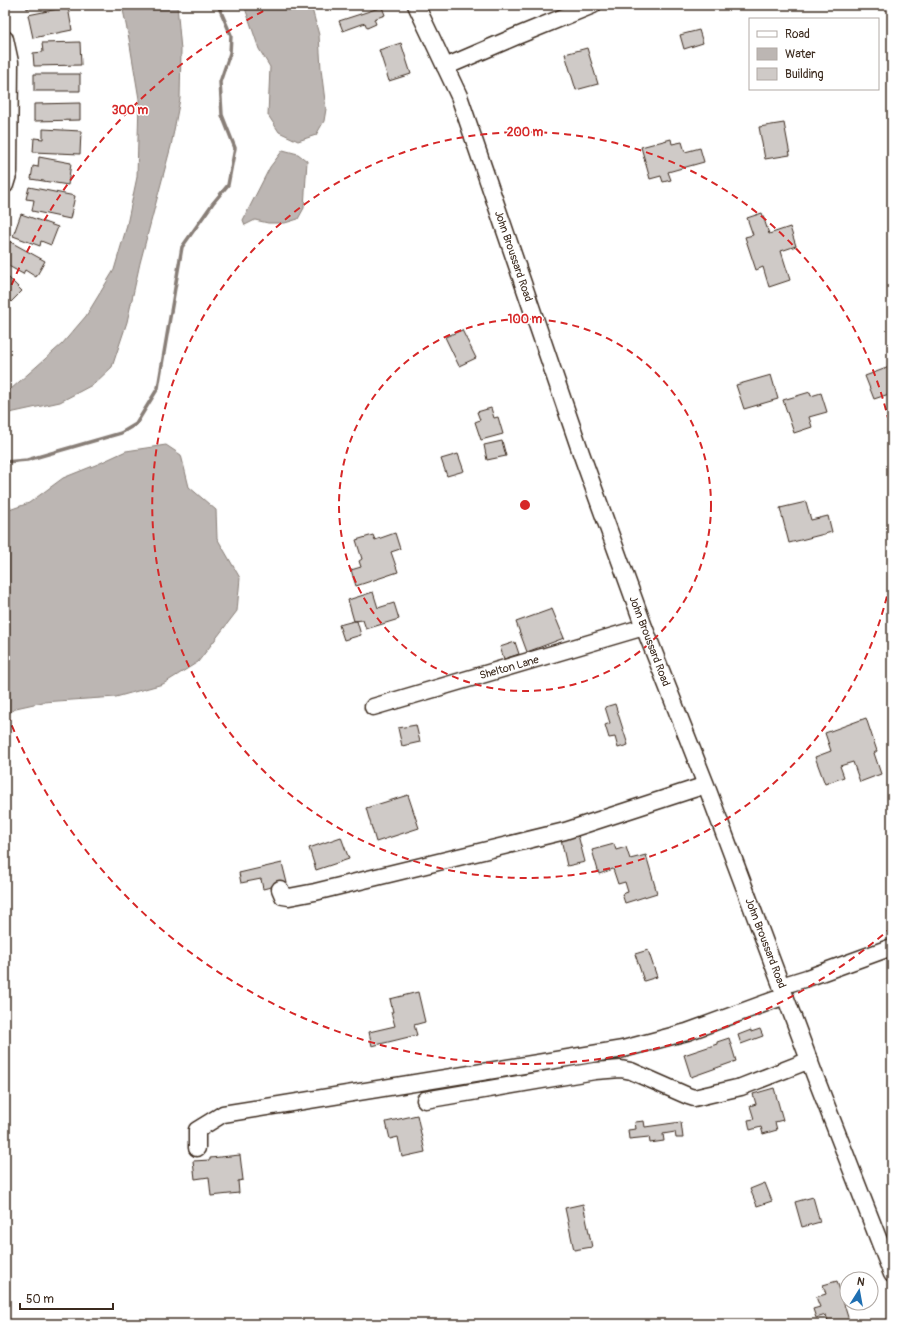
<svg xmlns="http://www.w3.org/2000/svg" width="897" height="1329" font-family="Pangolin,sans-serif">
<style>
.water{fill:#bcb6b3;stroke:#887e77}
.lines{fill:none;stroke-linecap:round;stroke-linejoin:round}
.stream{stroke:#887e77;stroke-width:3.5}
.building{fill:#cfcac7;stroke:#3b2a1e}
.minor-casing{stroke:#3b2a1e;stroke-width:19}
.minor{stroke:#fff;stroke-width:16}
.ring{fill:none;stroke:#d62828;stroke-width:2;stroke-dasharray:7 5}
.labels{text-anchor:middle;stroke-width:3;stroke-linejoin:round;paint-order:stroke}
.street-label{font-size:11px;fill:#3b2a1e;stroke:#fff}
.centre{fill:#d62828;stroke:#fff;stroke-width:2}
.ring-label{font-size:12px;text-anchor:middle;font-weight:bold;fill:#d62828;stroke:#fff;stroke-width:3;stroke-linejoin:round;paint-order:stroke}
</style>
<rect width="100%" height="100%" fill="#fff"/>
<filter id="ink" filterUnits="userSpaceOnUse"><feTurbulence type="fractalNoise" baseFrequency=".025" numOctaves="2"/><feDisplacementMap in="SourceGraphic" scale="8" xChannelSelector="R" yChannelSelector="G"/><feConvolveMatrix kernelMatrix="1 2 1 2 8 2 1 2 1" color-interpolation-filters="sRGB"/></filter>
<g filter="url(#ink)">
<path class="water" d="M 122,5 L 177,5 L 181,50 L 180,99 L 171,146 L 140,263 L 127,322 L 112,367 L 94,384 L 60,402 L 5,414 L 5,391 L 11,389 L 62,344 L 86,316 L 114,270 L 126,229 L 137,177 L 139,99 L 129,39 Z
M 244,5 L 311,5 L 319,35 L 321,69 L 326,109 L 324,121 L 316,135 L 298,141 L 279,132 L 268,115 L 270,67 L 259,49 Z
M 283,150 L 298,154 L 307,161 L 304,208 L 298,219 L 285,223 L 268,223 L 255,220 L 245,225 L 243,220 L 270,167 Z
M 166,445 L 181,455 L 189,487 L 216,510 L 217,538 L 240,578 L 237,611 L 198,662 L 163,684 L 116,697 L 43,702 L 16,708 L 5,716 L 5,501 L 12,509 L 29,503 L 63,478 L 98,464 L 126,451 Z"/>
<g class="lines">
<path class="stream" d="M 5,462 L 27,460 L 121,433 L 136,424 L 158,388 L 182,247 L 213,203 L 228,185 L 235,148 L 222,115 L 220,82 L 230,53 L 231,35 L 218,5"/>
</g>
<path class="building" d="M 26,5 L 38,5 L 27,9 Z
M 68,7 L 72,30 L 33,38 L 28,15 Z
M 382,7 L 385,15 L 374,19 L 376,24 L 367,28 L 365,23 L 343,31 L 339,21 Z
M 699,30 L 703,43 L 684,49 L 680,35 Z
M 80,42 L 81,65 L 34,66 L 33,53 L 43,52 L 42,43 Z
M 401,43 L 411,74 L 389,81 L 379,50 Z
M 587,48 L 598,84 L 576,90 L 565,54 Z
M 34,74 L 80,74 L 80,91 L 34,91 Z
M 80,103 L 80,120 L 34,121 L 34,104 Z
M 784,123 L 790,155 L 765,159 L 759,127 Z
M 43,129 L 81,131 L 80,154 L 33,152 L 34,138 L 43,139 Z
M 671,139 L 672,144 L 682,142 L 685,152 L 700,148 L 704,162 L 668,172 L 671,180 L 663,182 L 661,176 L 650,179 L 641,147 Z
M 39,157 L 71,163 L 68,185 L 31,179 L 33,166 L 38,167 Z
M 29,187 L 75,196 L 70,219 L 32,211 L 34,200 L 26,199 Z
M 762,213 L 769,234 L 790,227 L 796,246 L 781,251 L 790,280 L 769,287 L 763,267 L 756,270 L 745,237 L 753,235 L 747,218 Z
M 21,214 L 58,227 L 51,245 L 41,241 L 40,246 L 13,236 Z
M 7,240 L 45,261 L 36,277 L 25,270 L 23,274 L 5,264 L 5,244 Z
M 5,274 L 22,291 L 11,302 L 7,298 L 5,300 Z
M 462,330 L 476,358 L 459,366 L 445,337 Z
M 892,366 L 892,393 L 874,399 L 865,376 Z
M 771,375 L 778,399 L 744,409 L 736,385 Z
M 810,392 L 811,396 L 821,393 L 827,412 L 809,417 L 812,427 L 794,433 L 783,400 Z
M 491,408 L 494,418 L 498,417 L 503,434 L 481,440 L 475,422 L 480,420 L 477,412 Z
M 502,441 L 506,456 L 487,460 L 484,445 Z
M 458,454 L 464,471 L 447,476 L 441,459 Z
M 806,502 L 811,520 L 828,516 L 832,532 L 789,543 L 780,508 Z
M 395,533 L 400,549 L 391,552 L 398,572 L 356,586 L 351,570 L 361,567 L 359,561 L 362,559 L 356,540 L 373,535 L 375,540 Z
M 373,592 L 378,608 L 394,603 L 399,619 L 366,629 L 363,620 L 354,621 L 348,600 Z
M 552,609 L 564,638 L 527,652 L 516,622 Z
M 354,621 L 357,621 L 361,635 L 344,640 L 339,625 Z
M 515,642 L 519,654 L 504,659 L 500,647 Z
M 615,704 L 628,745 L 618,748 L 615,737 L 609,738 L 605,725 L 610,723 L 605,707 Z
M 866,718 L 877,751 L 874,753 L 881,774 L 860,782 L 853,762 L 840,766 L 844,777 L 825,784 L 815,757 L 831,751 L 825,733 Z
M 416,725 L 420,742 L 402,746 L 398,728 Z
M 408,795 L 419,828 L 376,842 L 366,808 Z
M 578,835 L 585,862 L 567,866 L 561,839 Z
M 341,837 L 349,859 L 316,870 L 309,848 Z
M 614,844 L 616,850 L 626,847 L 630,859 L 646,855 L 657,893 L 625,903 L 622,894 L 628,892 L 625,882 L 618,884 L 613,869 L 599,874 L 592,850 Z
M 282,863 L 287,883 L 263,889 L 261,879 L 241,883 L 239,873 Z
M 648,950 L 657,977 L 644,981 L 635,954 Z
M 418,992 L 425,1022 L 414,1025 L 417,1035 L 372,1046 L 369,1032 L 395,1026 L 391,1012 L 393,1012 L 390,999 Z
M 760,1029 L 763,1036 L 741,1044 L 738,1035 L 751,1030 L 751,1032 Z
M 729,1038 L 736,1061 L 691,1077 L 684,1055 L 717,1044 L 717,1042 Z
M 774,1088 L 783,1120 L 775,1122 L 777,1130 L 763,1134 L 761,1127 L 750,1130 L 748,1120 L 754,1119 L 750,1106 L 756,1104 L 753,1094 Z
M 417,1115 L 425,1152 L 402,1157 L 398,1137 L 390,1139 L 386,1122 Z
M 644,1121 L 645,1127 L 681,1122 L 683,1138 L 676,1138 L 675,1132 L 663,1134 L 664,1141 L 650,1143 L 649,1137 L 629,1139 L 628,1130 L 636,1129 L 635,1122 Z
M 240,1155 L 243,1180 L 238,1181 L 239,1193 L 211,1196 L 209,1177 L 195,1179 L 193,1161 L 210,1160 L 210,1158 Z
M 765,1183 L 772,1201 L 757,1206 L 750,1189 Z
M 813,1197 L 820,1222 L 802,1227 L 795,1202 Z
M 583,1204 L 592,1247 L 574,1250 L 565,1208 Z
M 837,1281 L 850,1324 L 829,1324 L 826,1315 L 816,1318 L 813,1309 L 820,1307 L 816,1297 L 826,1294 L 823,1285 Z"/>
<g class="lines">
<defs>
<path id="minor" d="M 416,5 L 459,96 L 581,453 L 644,627 L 706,785 L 815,1076 L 892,1274
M 5,39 L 10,62 L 9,172 L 5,185
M 445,67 L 517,36 L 593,5
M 373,707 L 644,627
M 280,889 L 283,896 L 289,897 L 315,892 L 565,831 L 706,785
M 781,986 L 807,978 L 892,947
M 425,1100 L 595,1071 L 621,1069 L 631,1071 L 688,1096 L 694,1098 L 741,1087 L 810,1060
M 197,1148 L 197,1130 L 223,1114 L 623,1049 L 687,1032 L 785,996"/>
</defs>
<use href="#minor" class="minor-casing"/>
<use href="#minor" class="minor"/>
</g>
</g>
<g class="ring">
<circle cx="525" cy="505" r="186"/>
<path d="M892 573A373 373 0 1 1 892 437"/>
<path d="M892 927A559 559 0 0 1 7 714M7 296A559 559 0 0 1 271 7"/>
</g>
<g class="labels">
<g class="street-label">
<text transform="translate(514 256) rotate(71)" y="4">John Broussard Road</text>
<text transform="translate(650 641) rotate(69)" y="4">John Broussard Road</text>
<text transform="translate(509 667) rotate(-16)" y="4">Shelton Lane</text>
<text transform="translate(766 943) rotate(69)" y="4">John Broussard Road</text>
</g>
</g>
<circle cx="525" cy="505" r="6" class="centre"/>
<g class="ring-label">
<text x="130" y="114">300 m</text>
<text x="525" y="136">200 m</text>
<text x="525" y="323">100 m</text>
</g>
<rect width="897" height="1329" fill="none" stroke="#fff" stroke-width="20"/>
<rect x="10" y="10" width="877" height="1309" fill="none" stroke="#3b2a1e" stroke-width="1.5" filter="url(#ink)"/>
<rect x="749" y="18" width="130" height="72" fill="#ffffff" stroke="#b1aaa5"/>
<rect x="757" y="31" width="20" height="6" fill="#ffffff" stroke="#b1aaa5"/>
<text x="785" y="38" font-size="12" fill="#3b2a1e">Road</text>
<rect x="757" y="48" width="20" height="12" fill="#bcb6b3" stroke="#b1aaa5"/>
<text x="785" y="58" font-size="12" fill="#3b2a1e">Water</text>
<rect x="757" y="68" width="20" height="12" fill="#cfcac7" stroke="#b1aaa5"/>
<text x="785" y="78" font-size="12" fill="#3b2a1e">Building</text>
<g transform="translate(859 1291) rotate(11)"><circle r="19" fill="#ffffff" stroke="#b1aaa5"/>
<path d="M0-3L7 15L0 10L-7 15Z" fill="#1f6fb2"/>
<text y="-6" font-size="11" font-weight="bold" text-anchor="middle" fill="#3b2a1e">N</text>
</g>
<path d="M20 1303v6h93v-6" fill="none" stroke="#3b2a1e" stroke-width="2"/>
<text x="26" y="1303" font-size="12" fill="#3b2a1e" stroke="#ffffff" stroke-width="3" paint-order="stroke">50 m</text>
</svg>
